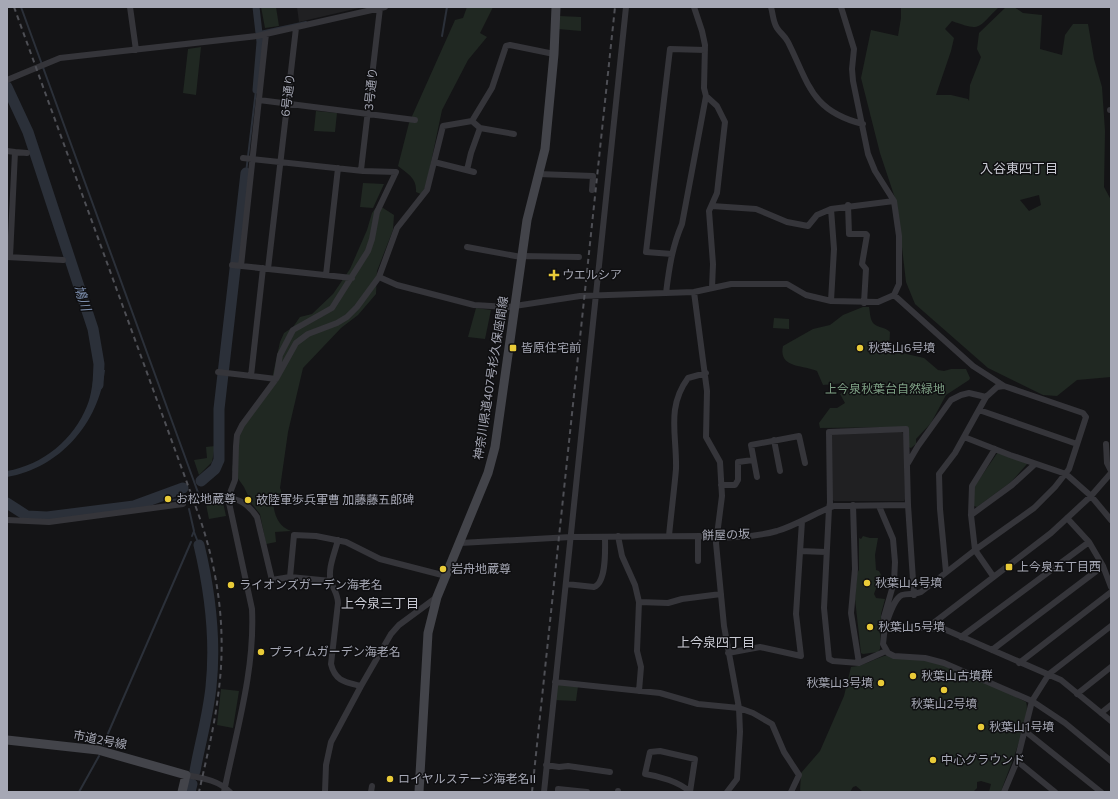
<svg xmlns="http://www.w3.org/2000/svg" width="1118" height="799" font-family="Commissioner,'Noto Sans JP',sans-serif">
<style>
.built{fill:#202022}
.green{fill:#202822;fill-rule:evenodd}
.water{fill:#2b3039}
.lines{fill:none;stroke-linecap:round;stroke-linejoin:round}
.stream{stroke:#2b3039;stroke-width:2}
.canal{stroke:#2b3039;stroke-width:7}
.river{stroke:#2b3039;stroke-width:11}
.street{stroke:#35353a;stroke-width:6}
.secondary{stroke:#43444a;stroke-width:9}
.rail{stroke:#4e4f55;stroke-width:2;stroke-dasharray:5 4;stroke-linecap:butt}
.poi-dot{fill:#e9cb38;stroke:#0f0f11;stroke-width:1.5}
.labels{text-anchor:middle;stroke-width:3;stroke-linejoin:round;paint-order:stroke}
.street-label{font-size:12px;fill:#a6a8b5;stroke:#0f0f11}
.poi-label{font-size:12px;fill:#a6a8b5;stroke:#0f0f11;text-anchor:start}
.park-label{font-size:12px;fill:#7ea085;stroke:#0f0f11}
.neighbourhood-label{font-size:13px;fill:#c7c8d1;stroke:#0f0f11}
.water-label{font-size:13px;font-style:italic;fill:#7e90af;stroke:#0f0f11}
</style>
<rect width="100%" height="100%" fill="#141416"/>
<path class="built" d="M 297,7 L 363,7 L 299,22 Z
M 901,432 L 904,434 L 905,499 L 904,501 L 834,501 L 832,499 L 831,435 L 833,433 Z"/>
<path class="green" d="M 261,7 L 276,7 L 279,26 L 265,28 Z
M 467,7 L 493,7 L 480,33 L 487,37 L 468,60 L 442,110 L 426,186 L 421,194 L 416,192 C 417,178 408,174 398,166 L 409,123 L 455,20 L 463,18 Z
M 901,7 L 999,7 C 977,28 982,32 952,21 L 945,29 L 954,38 L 951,51 L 936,95 L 951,95 L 968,99 L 969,101 L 970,85 L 981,57 L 977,49 L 979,33 L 1006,7 L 1014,7 L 1023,13 L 1042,15 L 1040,49 L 1062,55 L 1065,35 L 1073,24 L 1088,24 L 1094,59 L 1102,87 L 1105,131 L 1104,187 L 1111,200 L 1111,377 L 1077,380 L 1057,396 L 1043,395 L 988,368 L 915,304 L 906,282 L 897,204 L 880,153 L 861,78 L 871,30 L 898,36 L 901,18 ZM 1039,195 L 1041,205 L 1029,211 L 1020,200 Z
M 559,16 L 581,17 L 581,31 L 558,29 Z
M 201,47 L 196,95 L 183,93 L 188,49 Z
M 316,111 L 337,113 L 335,132 L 314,131 Z
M 363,183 L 384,184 L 373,208 L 360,207 Z
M 377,206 L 383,208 L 394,215 L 393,230 L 377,271 L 376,294 L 358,315 L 341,328 L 303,368 L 288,432 L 280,488 C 282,493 283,496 280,501 L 273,501 C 274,515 278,526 291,531 L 275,532 L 276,542 L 266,544 L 260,514 L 252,504 L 244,487 L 232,470 L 238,428 L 270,388 L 280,342 L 284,333 L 293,327 L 300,317 L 312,314 L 333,294 L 350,269 L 367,230 L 372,213 Z
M 863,307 L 869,307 C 870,312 870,319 873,323 C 877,328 886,327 890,332 L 889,350 L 924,358 L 938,370 L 944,371 L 951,369 L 966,369 L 970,378 L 969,380 L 946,395 L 931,423 L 916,439 L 916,444 L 911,448 L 909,447 L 907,427 L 820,428 L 819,423 L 830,408 L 837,408 L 845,403 L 840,394 L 846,391 L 847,387 L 845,383 L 823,385 L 817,371 C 803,365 778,368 783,346 L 813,329 L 830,325 L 843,315 Z
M 476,308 L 491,310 L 485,339 L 468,337 Z
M 774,318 L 789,319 L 789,329 L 773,328 Z
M 215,446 L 212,462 L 199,475 L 194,460 L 207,458 L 206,447 Z
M 998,452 L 1027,462 L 1027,464 L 1011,482 L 977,507 L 974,506 L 974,487 Z
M 223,502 L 226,516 L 209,519 L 206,504 Z
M 863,536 L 870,538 L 878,538 L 875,555 L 876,570 L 879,571 L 881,575 L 874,594 L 876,598 L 885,599 L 881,614 L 880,649 L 878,652 L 863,654 L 861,653 L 855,599 L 857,573 L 859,570 L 859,538 L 861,539 Z
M 888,655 L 933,661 L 990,684 L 1026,702 C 1032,717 1006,775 1001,792 L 989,792 L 991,784 L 981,781 L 977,782 L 977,788 L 973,792 L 863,792 L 856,786 L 853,787 L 850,792 L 800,791 L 801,773 L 820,751 L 844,696 L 851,667 C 865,666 875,658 888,655 Z
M 555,684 L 578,686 L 576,701 L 554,700 Z
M 221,689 L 239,691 L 233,728 L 217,725 Z"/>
<path class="water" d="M 95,370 L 105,370 C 99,423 60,468 7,477 L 7,471 C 43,465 74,439 87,406 C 92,394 92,382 95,370 Z"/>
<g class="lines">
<path class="stream" d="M 21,7 L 200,498
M 260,32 L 306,22
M 442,36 L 447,7
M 246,173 L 256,90
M 169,493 L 171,500 L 194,498 L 199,495
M 189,509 L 194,531 L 192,536
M 194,532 L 199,545
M 103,745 L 191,542
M 79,792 L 99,756"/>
<path class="canal" d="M 256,90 L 260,42 L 256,7"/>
<path class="river" d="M 7,87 L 28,132 L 93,329 L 99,364 L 98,385
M 201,481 L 215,469 L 219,460 L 219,409 L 246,173
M 7,503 L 27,516 L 47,517 L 134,506 L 183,488
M 195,771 C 200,743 208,716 211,687 C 216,640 210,591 199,545
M 190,792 L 192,784"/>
<path class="street" d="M 130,7 L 136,50
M 694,7 L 702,31 L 705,45 L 704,88 L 706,96 L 717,106 L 725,122 L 717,193 L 709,211 L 713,264 L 712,288
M 771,7 C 773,14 773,22 777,28 C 780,33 785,36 788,42 C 809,84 811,111 863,124
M 7,80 L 60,58 L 257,36 L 385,7
M 259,100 L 415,120
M 1110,110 L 1111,110
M 472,121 L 480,128 L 514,134
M 7,151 L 15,152 L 10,257
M 15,152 L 27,153
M 434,162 L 474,172
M 361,170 L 380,8
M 467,170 L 471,153 L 480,128
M 538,174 L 593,176 L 592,190
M 848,205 L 849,234 L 866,234 L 867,235 L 862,264 L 866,269 L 864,303
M 712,206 L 756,209 L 787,222 L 808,226 L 817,215 L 831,209 L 894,201
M 467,247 L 521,257
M 672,254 L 646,252 L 670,49 L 705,50
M 522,256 L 579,257
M 7,257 L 63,260
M 232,265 L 352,278
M 241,266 L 266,34
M 268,269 L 296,28
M 326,275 L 338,168
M 379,277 L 397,285 L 474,305 L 508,307 L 580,296 L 694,292 L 731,284 L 787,284 L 806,295 L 831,301 L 878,302 L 894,295 L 899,284 L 899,236 L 894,201 L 875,171 L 868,154 L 853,81 L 852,69 L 854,49 L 841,7
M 694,292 L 707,391 L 706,437 L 720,462 L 722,496 L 716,543 L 724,626 L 739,708 L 740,732 L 737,779 L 727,792
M 666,293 C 669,269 672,247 682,224 L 706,96
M 831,301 L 834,249 L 831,209
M 218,372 L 276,379 L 280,355 L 293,330 L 332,308 L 368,251 L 372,239 L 377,212 L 396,172 L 363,171 L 243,158
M 251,376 L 263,268
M 979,410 L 1077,444
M 964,437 L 1010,455 L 1066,474 L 1091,496 L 1111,520
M 774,440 L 780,471
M 1106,444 L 1107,463 L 1111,471
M 908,463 L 918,446 L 951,400 L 961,395 L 969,393 L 986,397
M 757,477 L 751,445 L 799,436 L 805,463
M 721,485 L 735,485 L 738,480 L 738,462 L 753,460
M 228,498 L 235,480 L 236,446 L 237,435 L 242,425 L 276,379 L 296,343 L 308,334 L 337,323 L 347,317 L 357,307 L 379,277 L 397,228 L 427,190 L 443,126 L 472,121 L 492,88 L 506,46 L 510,45 L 554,54
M 207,502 C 229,496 243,496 257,517 L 272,580 L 290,577 L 331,581
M 853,505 L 855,569 L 851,613 L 859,663
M 908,505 L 914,595
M 879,506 L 893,539 L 895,562 L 894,582 L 884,617 L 885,626 L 883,644 L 888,653 L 894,656 L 925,658 L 944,663 L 1032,701 L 1065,723 L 1111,761
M 971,515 L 1012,485 L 1035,464
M 1067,518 L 1089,542 L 1103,566 L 1111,587
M 7,520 L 49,522 L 183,504
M 618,536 L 622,556 L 635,585 L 639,602 L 637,651 L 641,667 L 639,691
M 669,536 C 671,514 674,492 676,469 C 677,435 666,408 688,378 L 706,373
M 698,536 L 698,561
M 338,540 C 335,552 327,570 331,582 C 334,590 338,595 338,603 L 331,664 C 335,681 345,682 361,686
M 460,543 L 571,537 L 703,536 C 725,539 755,537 777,531 C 797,525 815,513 834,506 L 908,505 L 906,429 L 829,432 L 830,503 L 829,508 L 824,608 L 829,659 L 833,661 L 859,663 L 886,651
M 800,551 L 826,552
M 946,572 L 940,509 L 939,474 L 955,453 L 986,397 L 997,387 L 1004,386
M 993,576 L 975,550 L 971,515 L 972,486 L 995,449
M 290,577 L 294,535 L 316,536 L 346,542 L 380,559 L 446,576
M 566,584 L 594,587 C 607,582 605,549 605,537
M 639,602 L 668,603 L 682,599 L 721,594
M 885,626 C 889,618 893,599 902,595 C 908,593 914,595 921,592 L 975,550 L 1034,508 L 1055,487 L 1069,469 L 1086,417 L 1083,413 L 1004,386 L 973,366 L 894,295
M 885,626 L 944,629 L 1061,680 L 1111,721
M 927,628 L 1051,533 L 1091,496 L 1111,473
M 961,637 L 1089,542
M 992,650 L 1103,566
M 728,653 L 760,647 L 801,656 L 796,614 L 802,521
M 1019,663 L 1111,592
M 555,682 L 660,693 L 698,704 L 739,708 L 753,713 L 772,724 L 784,752 L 799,775 L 791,792
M 1077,694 L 1111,667
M 1101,713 L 1111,705
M 1025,731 L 1101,792
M 660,751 L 695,759 L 690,792 C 680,782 659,776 645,774 L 650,752 Z
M 1017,761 L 1055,792
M 546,765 L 559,767 L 568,766 L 610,772
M 186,775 C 202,778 218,780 230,792
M 224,792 C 236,732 255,671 252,609 L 228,498
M 325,792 L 326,765 L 331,742 L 361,686 L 391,634 L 399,625 L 437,597
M 371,792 L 372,786
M 544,792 L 626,7
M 558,792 L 558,789 L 587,792
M 618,792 L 618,791
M 1004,792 L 1017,761 L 1032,701 L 1049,674 L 1111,626"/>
<path class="secondary" d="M 7,740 L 98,750 L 186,775 L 182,792
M 419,792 L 428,633 L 437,597 L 488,473 L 495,447 L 527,220 L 545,149 L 554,54 L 556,7"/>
<path class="rail" d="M 14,7 L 198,513 C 219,572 227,634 218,696 C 214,729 206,760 199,792
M 532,792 L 615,7"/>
</g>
<g class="poi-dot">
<path d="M552 269h4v4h4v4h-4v4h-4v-4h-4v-4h4z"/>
<rect x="509" y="344" width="8" height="8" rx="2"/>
<circle cx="860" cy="348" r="4"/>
<circle cx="168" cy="499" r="4"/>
<circle cx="248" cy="500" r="4"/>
<rect x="1005" y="563" width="8" height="8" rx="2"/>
<circle cx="443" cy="569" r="4"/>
<circle cx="867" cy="583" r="4"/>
<circle cx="231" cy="585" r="4"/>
<circle cx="870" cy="627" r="4"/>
<circle cx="261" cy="652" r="4"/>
<circle cx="913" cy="676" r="4"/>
<circle cx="881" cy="683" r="4"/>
<circle cx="944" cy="690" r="4"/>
<circle cx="981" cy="727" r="4"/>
<circle cx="933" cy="760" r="4"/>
<circle cx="390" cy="779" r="4"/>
</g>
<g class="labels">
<g class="street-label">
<text transform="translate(371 89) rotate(-84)" y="4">3号通り</text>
<text transform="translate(288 95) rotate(-83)" y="4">6号通り</text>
<text transform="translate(491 378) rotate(-81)" y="4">神奈川県道407号杉久保座間線</text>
<text transform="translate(726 535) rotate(-2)" y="4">餅屋の坂</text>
<text transform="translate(100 740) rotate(11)" y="4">市道2号線</text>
</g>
<g class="poi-label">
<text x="562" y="279">ウエルシア</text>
<text x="521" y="352">皆原住宅前</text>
<text x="868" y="352">秋葉山6号墳</text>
<text x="176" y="503">お松地蔵尊</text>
<text x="256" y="504">故陸軍歩兵軍曹 加藤藤五郎碑</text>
<text x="1017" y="571">上今泉五丁目西</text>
<text x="451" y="573">岩舟地蔵尊</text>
<text x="875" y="587">秋葉山4号墳</text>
<text x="239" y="589">ライオンズガーデン海老名</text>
<text x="878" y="631">秋葉山5号墳</text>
<text x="269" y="656">プライムガーデン海老名</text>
<text x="921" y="680">秋葉山古墳群</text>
<text x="873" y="687" text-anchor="end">秋葉山3号墳</text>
<text x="944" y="708" text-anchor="middle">秋葉山2号墳</text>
<text x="989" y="731">秋葉山1号墳</text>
<text x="941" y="764">中心グラウンド</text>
<text x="398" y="783">ロイヤルステージ海老名II</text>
</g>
<g class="park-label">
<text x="885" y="393">上今泉秋葉台自然緑地</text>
</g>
<g class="neighbourhood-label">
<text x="1019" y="173">入谷東四丁目</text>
<text x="380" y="608">上今泉三丁目</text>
<text x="716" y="647">上今泉四丁目</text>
</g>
<g class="water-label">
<text transform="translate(83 298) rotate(72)" y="5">鳩川</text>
</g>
</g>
<rect width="1118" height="799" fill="none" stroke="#a6a8b5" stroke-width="16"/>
</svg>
